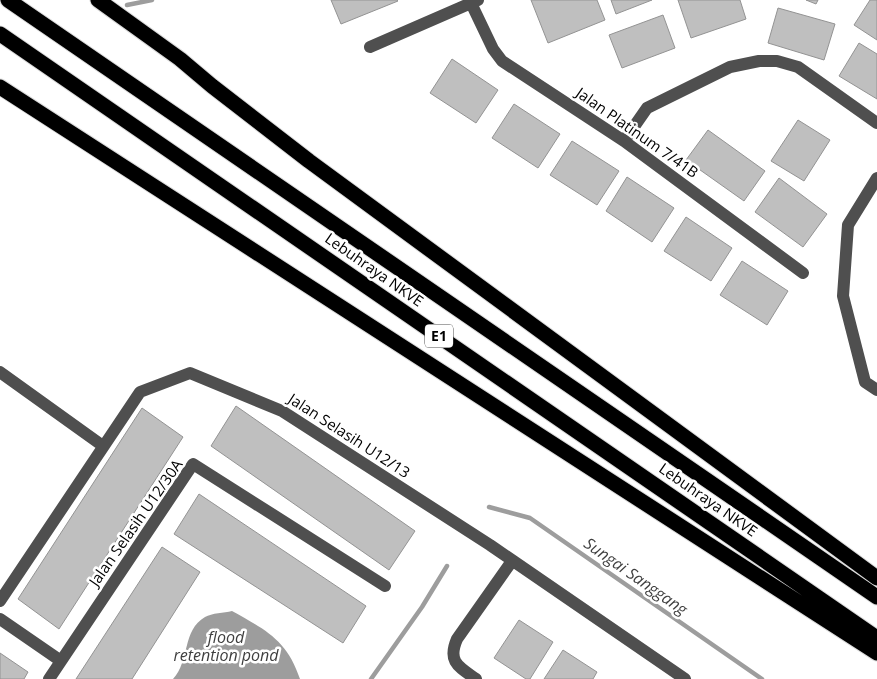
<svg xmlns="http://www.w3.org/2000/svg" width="877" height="679" font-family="'Open Sans',sans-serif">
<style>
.water{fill:#9d9d9d}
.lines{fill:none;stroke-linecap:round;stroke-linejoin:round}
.stream{stroke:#9d9d9d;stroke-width:4.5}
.building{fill:#bfbfbf;stroke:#939393}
.highway-casing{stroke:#dbdbdb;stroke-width:17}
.minor{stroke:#4f4f4f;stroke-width:12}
.highway{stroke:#000;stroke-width:15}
.labels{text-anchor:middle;stroke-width:5;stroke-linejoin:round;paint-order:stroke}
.shield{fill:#fff;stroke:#4c4c4c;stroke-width:1}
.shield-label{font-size:14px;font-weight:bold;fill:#000}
.street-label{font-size:15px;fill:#000;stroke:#fff}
.water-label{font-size:16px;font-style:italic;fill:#3e3e3e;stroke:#fff}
</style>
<rect width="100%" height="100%" fill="#fff"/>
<path class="water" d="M 232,611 C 266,630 287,640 300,679 L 173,679 C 190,661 182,630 205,617 C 212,613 224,613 232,611 Z"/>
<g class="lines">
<path class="stream" d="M 127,5 L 152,0
M 489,507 L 530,518 L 762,679
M 371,679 L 422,607 L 447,566"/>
</g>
<path class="building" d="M 331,0 L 397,0 L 398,1 L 341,24 Z
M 531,0 L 597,0 L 605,20 L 548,43 Z
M 611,0 L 652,0 L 616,14 Z
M 678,0 L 740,0 L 746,19 L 691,38 Z
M 806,0 L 818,0 L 816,4 Z
M 870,0 L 877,0 L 877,40 L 854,25 Z
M 778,8 L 835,24 L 824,60 L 768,43 Z
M 663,15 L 675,48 L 622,68 L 609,35 Z
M 859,43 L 877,54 L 877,99 L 839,76 Z
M 452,59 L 498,90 L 476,123 L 430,93 Z
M 514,104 L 560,134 L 538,168 L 492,138 Z
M 798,120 L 830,140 L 804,181 L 771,161 Z
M 708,130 L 765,171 L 744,201 L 686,160 Z
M 572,141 L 619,171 L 597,205 L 550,175 Z
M 627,177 L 674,208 L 652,242 L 606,211 Z
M 779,178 L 827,214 L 803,247 L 755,212 Z
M 686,217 L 732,248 L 711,281 L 664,251 Z
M 742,261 L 788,291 L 767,325 L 720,295 Z
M 236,406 L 415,531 L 389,570 L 211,446 Z
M 142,408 L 183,437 L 59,629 L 18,599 Z
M 199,494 L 366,606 L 343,643 L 174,534 Z
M 162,547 L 200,572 L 132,679 L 76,679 Z
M 519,620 L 553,642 L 530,679 L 526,679 L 494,658 Z
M 563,650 L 597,672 L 593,679 L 544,679 Z
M 0,653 L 28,672 L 24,679 L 0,679 Z"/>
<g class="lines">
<defs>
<path id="highway" d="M 8,0 L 877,597
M 98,0 L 180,59 L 212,86 L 309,161 L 877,578
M 0,34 L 877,638
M 0,87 L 877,653"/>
</defs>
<use href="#highway" class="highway-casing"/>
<path class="minor" d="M 471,3 L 493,49 L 502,61 L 624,141 L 803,273
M 370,47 L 478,0
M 624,141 L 647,108 L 730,67 L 759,61 L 777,61 L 798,67 L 877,123
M 877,178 L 848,225 L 843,296 L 865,382 L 877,390
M 0,372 L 103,446
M 0,601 L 140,392 L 190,373 L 282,411 L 490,545 L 685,679
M 0,619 L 61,661
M 49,679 L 193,464 L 385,586
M 476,679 C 459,667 447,662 457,639 L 512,561"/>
<use href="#highway" class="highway"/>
</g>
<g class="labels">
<rect class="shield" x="425" y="324.5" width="28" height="23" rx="4"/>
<g class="shield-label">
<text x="439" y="341">E1</text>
</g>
<g class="street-label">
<text transform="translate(637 133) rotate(35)" y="5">Jalan Platinum 7/41B</text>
<text transform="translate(374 270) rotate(35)" y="5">Lebuhraya NKVE</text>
<text transform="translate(349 436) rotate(33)" y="5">Jalan Selasih U12/13</text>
<text transform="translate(708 500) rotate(35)" y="5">Lebuhraya NKVE</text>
<text transform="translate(136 523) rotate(-55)" y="5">Jalan Selasih U12/30A</text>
</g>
<g class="water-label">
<text transform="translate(636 576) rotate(35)" y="6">Sungai Sanggang</text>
<text x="226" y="643">flood<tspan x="226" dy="18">retention pond</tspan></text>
</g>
</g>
</svg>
